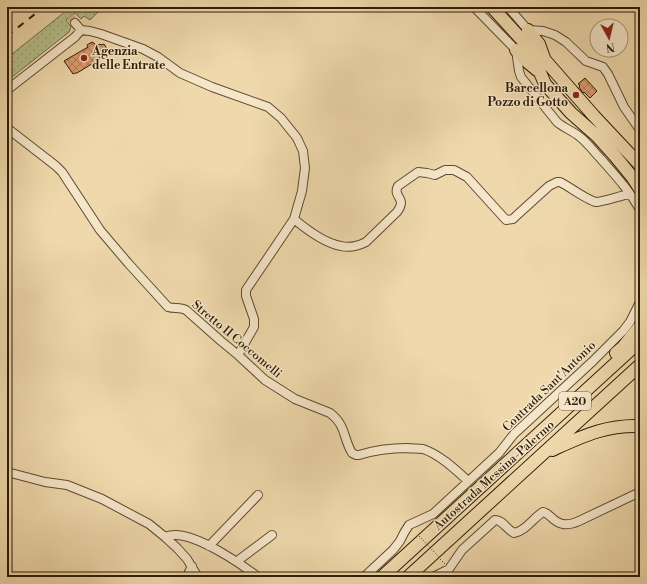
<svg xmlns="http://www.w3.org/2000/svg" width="647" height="584" font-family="'Libre Bodoni',serif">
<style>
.grass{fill:url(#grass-dots);stroke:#726e49}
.building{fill:url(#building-cross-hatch);stroke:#2e1c06}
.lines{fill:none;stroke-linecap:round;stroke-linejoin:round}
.minor-tunnel{stroke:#c8b38b;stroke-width:8;stroke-dasharray:8 4;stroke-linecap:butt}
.minor-casing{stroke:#5e4b30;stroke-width:10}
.highway-casing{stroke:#2e1c06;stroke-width:14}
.path{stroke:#2e1c06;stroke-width:1;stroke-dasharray:1 2;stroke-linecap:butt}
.minor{stroke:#f5e6c9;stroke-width:8}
.highway{stroke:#efd9ac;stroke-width:12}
.rail{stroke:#2e1c06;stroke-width:2;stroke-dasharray:7 7;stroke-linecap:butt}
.path-bridge{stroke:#2e1c06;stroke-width:1;stroke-dasharray:1 2;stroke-linecap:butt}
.poi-dot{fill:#8f2418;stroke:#f5e6c9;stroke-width:1.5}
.labels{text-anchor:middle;stroke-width:3;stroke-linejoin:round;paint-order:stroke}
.shield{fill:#f5e6c9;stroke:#6a5940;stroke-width:1}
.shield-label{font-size:11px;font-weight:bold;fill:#2e1c06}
.poi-label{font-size:12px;font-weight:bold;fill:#2e1c06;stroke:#f5e6c9;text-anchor:start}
.street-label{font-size:12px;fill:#2e1c06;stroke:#f5e6c9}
</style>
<defs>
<pattern id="grass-dots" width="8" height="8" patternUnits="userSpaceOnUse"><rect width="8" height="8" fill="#b6c08c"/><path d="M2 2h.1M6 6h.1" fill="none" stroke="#9da477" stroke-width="1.8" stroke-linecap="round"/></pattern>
<pattern id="building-cross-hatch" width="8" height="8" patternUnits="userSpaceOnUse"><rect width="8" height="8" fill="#de9d6f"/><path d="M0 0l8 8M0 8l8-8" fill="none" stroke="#b47f59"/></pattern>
</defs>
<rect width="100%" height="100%" fill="#efd9ac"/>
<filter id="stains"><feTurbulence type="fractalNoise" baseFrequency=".005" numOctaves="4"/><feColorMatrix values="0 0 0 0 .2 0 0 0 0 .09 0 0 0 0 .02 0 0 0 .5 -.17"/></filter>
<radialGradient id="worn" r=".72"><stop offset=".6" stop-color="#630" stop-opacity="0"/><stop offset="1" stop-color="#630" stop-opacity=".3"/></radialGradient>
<path class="grass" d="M 71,7 L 103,7 L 90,20 L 84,16 L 81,19 L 75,13 L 66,20 L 71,27 L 69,32 L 7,81 L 7,58 Z"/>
<path class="building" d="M 92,42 L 93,43 L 94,43 L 96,46 L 100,44 L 101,45 L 104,44 L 109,52 L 99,57 L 100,59 L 77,73 L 75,73 L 73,74 L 64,61 L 88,47 L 87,45 Z
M 585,78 L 597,91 L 590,98 L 584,92 L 583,93 L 579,87 L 580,86 L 578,84 Z"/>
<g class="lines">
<path class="minor-tunnel" d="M 63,7 L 75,23"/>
<defs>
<path id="minor" d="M 474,7 L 516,50 L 519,71 L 521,77 L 557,122 C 564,128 573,131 580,137 C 588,143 594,152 601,159 C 615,175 630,191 640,210
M 508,7 L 528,30 L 543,31 L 555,35 L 566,42 L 586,61 L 603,67 L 608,74 L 624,107 L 640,130
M 75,23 L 81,30 L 90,31 L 101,34 L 143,49 L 158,57 L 180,73 L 212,87 L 268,107 L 281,118 L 297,138 L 303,151 L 305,168 L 302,191 L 294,219 L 246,290 L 246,296 L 254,319 L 254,327 L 238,355
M 7,90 L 75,37 L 81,30
M 7,128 L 56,166 L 62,172 L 100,230 L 128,263 L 168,307 C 174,309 180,307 186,310 L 221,341 L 238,355 L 265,380 L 295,399 L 330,413 C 346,425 343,438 352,453 L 356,455 L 359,455 C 375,450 390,448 407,448 C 412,449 418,448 423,449 C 439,454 456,470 468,481
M 294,219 C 307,230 324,243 341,246 C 349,248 358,246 366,242 L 397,212 C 408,197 392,198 398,186 L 418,172 L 427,173 L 435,175 L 445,170 L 454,170 L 467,177 L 506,220 L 513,219 L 516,216 L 549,186 L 557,182 L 560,182 C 570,187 587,200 596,202 C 603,202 622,195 630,194
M 7,472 L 45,482 L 67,485 L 102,499 L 149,524 L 165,537 L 177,548 L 187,559 L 198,577
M 165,537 C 168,536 171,535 174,535 C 197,534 240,563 258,577
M 209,546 L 258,495
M 238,562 L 240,559 L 272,535
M 188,577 L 189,572 L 192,566
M 364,577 L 393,550 L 400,541 L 404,533 L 409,525 L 433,514 L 499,453 L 514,434 L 526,423 L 593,361 L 623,331 L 630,322 L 640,302
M 433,577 L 449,569 L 462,550 L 495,520 C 503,520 507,530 514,533 C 526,531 533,518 543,512 C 547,513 548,514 551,517 C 560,526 568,526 579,521 L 640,492"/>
<path id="highway" d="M 492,7 L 522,40 L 544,59 L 594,116 L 640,165
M 528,30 L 539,44 L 544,58
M 527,48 L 532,54 L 545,84 L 571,113 L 597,136 L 615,156 L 633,178 L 640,189
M 516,50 L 525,60 L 537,70
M 616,353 L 623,347 L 640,326
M 552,450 C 583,436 605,425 640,426
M 382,577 L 640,341
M 408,577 L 640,365"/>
</defs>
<use href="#minor" class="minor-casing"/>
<use href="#highway" class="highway-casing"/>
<path class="path" d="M 440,559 L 445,564"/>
<use href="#minor" class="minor"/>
<use href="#highway" class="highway"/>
<path class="rail" d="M 7,36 L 44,7"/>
<path class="path-bridge" d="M 419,536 L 439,557"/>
</g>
<g class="poi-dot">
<circle cx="84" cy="58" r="4"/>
<circle cx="576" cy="95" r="4"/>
</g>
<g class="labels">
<rect class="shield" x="559" y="392" width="32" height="18" rx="3"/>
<g class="shield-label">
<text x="575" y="405">A20</text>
</g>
<g class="poi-label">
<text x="92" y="55">Agenzia<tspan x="92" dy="14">delle Entrate</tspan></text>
<text x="568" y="92" text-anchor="end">Barcellona<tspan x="568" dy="14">Pozzo di Gotto</tspan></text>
</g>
<g class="street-label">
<text transform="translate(237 339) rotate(40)" y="4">Stretto II Coccomelli</text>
<text transform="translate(549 386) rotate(-44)" y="4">Contrada Sant'Antonio</text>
<text transform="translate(494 475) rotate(-42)" y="4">Autostrada Messina-Palermo</text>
</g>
</g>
<rect width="647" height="584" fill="none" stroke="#efd9ac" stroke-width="24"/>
<rect x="8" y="8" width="631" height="568" fill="none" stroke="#2e1c06" stroke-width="2"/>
<rect x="12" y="12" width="623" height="560" fill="none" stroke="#2e1c06"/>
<g transform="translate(609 38) rotate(172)"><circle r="19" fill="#f5e6c9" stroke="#a5957b"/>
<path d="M0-3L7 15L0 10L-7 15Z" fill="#8f2418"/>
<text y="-6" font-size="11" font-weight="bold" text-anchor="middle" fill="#2e1c06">N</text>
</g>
<rect width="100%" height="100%" filter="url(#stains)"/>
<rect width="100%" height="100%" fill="url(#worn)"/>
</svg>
